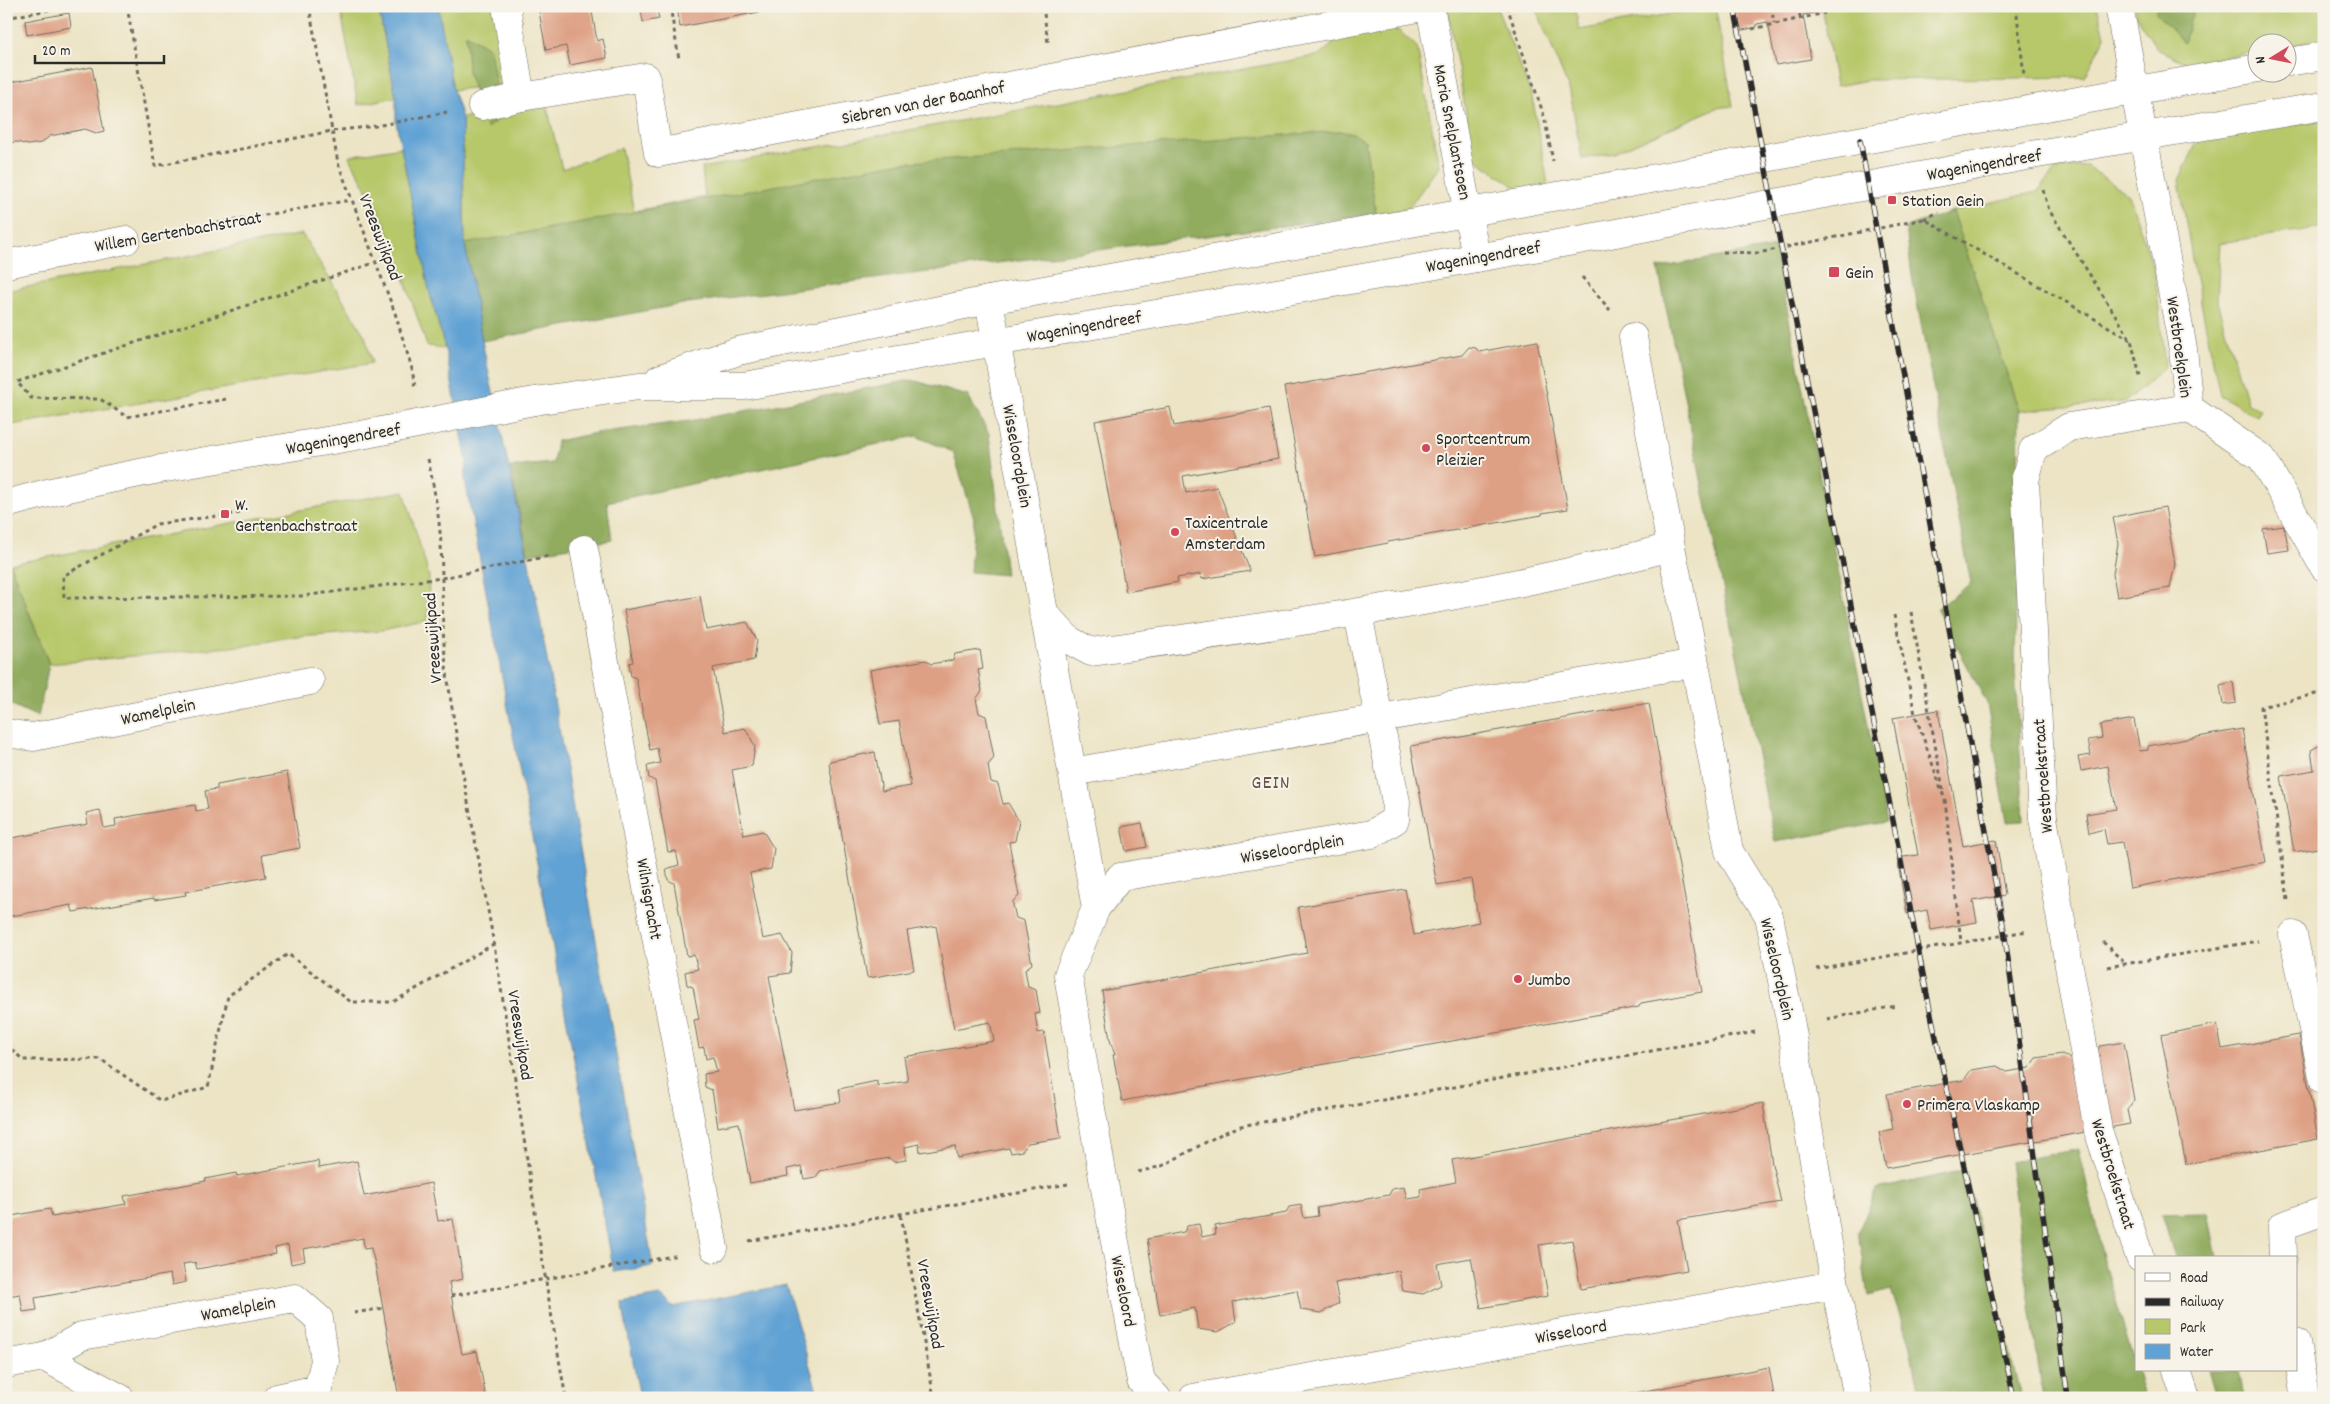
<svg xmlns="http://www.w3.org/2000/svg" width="2330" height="1404" font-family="Dekko,sans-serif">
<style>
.green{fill:#b7c86b;stroke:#717a4b}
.forest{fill:#91ac5f;stroke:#5e6c45}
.water{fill:#61a2d4;stroke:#466680}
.building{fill:#dea085}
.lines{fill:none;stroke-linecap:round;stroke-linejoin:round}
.pedestrian-casing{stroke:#6f6c61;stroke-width:29}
.minor-casing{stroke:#6f6c61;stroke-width:29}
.tertiary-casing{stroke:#6f6c61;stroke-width:29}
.path{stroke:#6f6c61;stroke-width:3;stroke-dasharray:4 4;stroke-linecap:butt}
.pedestrian{stroke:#fff;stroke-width:28}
.minor{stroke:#fff;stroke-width:28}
.tertiary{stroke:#fff;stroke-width:28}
.rail-casing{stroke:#2b2b2b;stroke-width:5.5}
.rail{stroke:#f7f3e8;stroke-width:4;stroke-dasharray:11;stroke-linecap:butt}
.minor-bridge-casing{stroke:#6f6c61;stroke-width:29;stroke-linecap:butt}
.tertiary-bridge-casing{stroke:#6f6c61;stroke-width:29;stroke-linecap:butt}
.minor-bridge{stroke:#fff;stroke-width:28}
.tertiary-bridge{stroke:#fff;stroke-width:28}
.poi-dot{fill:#d1495b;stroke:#f7f3e8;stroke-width:2}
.labels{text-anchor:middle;stroke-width:4;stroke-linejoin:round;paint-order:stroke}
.street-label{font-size:18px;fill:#2b2b2b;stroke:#f7f3e8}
.poi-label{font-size:18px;fill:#2b2b2b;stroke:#f7f3e8;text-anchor:start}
.quarter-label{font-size:20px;letter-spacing:1px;fill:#6a544a;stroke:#f7f3e8}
</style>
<rect width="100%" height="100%" fill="#f7f3e8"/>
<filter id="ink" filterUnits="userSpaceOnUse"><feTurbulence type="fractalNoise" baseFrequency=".02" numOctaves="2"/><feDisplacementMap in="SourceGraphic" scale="10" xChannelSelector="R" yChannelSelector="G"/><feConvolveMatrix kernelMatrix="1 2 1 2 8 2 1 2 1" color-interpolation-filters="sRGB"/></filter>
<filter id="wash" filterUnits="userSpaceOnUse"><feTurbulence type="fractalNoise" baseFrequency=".0096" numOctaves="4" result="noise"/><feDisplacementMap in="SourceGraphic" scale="20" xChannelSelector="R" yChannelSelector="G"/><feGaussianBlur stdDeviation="1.12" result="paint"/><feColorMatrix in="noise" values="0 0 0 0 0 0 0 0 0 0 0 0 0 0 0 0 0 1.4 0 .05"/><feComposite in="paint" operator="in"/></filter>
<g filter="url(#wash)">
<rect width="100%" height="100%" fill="#ece4c5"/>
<path class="green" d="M 340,6 L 378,6 L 396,97 L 358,105 Z
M 438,6 L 495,6 L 509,84 L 453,90 Z
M 1447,6 L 1496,6 L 1532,96 L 1548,184 L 1521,191 L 1474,158 Z
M 1535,6 L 1575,6 L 1579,30 L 1715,6 L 1733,106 L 1716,108 L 1614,153 L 1582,159 L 1570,92 Z
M 1822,6 L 2097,6 L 2105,36 L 2085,77 L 1868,80 L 1836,86 Z
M 2136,6 L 2324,6 L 2324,39 L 2288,46 L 2288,42 L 2258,42 L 2257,51 L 2188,64 L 2157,49 L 2136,16 Z
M 1386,27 L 1399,31 L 1417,47 L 1439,166 L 1408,209 L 1376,214 L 1365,141 L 1339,131 L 465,244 L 462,118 L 546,102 L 562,169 L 621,148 L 634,211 L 705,197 L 702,168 L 1320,55 L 1344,34 Z
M 2324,120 L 2324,227 L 2220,243 L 2217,302 L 2247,402 L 2260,410 L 2256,416 L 2220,395 L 2192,259 L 2179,180 L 2199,138 Z
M 401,147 L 429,290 L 445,348 L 427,346 L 386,225 L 349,156 Z
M 2087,166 L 2129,195 L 2155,273 L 2165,366 L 2146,385 L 2125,402 L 2019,411 L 1953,211 L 2037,192 L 2056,169 Z
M 302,234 L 365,336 L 372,363 L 6,426 L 6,291 Z
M 404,491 L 429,576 L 428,621 L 382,631 L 284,638 L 250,645 L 49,664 L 10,564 Z"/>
<path class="forest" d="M 2157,6 L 2194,6 L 2184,43 L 2156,13 Z
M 466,34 L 490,49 L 501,117 L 487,128 L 468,72 Z
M 1339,131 L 1353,133 L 1365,141 L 1376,214 L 688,303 L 482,341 L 465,244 L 897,163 Z
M 1953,211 L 2019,411 L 2015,672 L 2024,821 L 2007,822 L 1987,703 L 1937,609 L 1971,583 L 1912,277 L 1906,227 Z
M 1775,247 L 1887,822 L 1775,842 L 1658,268 Z
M 912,380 L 968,396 L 989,434 L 1006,575 L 970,572 L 974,518 L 953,452 L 916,436 L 607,502 L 612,540 L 528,554 L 510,467 L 553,463 L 557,441 L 596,433 L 689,421 Z
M 10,564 L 49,664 L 38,717 L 6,702 L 6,565 Z
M 2079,1149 L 2103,1257 L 2145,1398 L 2043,1398 L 2010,1162 Z
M 1965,1170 L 2021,1398 L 1920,1398 L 1909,1343 L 1891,1290 L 1868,1296 L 1858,1232 L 1877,1189 Z
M 2208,1213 L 2217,1258 L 2175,1258 L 2162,1214 Z
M 2208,1370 L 2238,1370 L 2243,1398 L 2216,1398 Z"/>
<path class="water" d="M 378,6 L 438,6 L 453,90 L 462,118 L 465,244 L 482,341 L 535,591 L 653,1266 L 614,1272 L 465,480 L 467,461 L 445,348 L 429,290 L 401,147 L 396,121 L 396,97 Z
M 786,1285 L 818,1394 L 816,1398 L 640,1398 L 622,1303 L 660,1296 L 673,1307 Z"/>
<g id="blocks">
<path class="building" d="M 538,6 L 591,6 L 597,41 L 603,39 L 607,58 L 570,65 L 566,46 L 546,50 Z
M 640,6 L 656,6 L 659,19 L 643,22 Z
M 677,6 L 786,6 L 786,7 L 680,27 Z
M 1734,6 L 1822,6 L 1823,11 L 1803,15 L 1811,59 L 1776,65 L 1768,22 L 1757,24 L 1757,27 L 1738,31 Z
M 69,13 L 71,27 L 27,35 L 25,21 Z
M 92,67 L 104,131 L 96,133 L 85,129 L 50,136 L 41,143 L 28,145 L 17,142 L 6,143 L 6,83 Z
M 1537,341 L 1568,509 L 1542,513 L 1542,515 L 1388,542 L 1388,543 L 1315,557 L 1284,387 L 1462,355 L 1469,347 L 1476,348 L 1479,352 Z
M 1170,407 L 1174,426 L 1269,408 L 1278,459 L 1183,476 L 1186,493 L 1217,487 L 1250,571 L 1202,579 L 1201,574 L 1177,578 L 1178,582 L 1126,592 L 1095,421 Z
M 2165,507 L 2175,564 L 2170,588 L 2117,597 L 2113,574 L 2118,543 L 2113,517 Z
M 2284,526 L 2289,550 L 2267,553 L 2263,529 Z
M 700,596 L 706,630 L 747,622 L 757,640 L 754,660 L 713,668 L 725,732 L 745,728 L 755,746 L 752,766 L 732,770 L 744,835 L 763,831 L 774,849 L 771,869 L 750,873 L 763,939 L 782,935 L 792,953 L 790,973 L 769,976 L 794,1110 L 841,1102 L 839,1089 L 877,1081 L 877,1086 L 908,1081 L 904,1057 L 994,1041 L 990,1022 L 954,1029 L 936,926 L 907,931 L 914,970 L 869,978 L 867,977 L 829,763 L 830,761 L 875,752 L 882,791 L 911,786 L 899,721 L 880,724 L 870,670 L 926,660 L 931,664 L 953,660 L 955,654 L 980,650 L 983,669 L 978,670 L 982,691 L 976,699 L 979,713 L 986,716 L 994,758 L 988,765 L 990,778 L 991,782 L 998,784 L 1003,804 L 1008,803 L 1019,821 L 1015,841 L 1009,842 L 1019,896 L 1013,901 L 1013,905 L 1016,918 L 1024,921 L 1032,964 L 1025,969 L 1028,987 L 1036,990 L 1040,1013 L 1035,1014 L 1038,1033 L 1044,1032 L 1061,1138 L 1028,1143 L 1022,1151 L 1011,1153 L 1009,1148 L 957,1158 L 955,1146 L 920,1152 L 919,1144 L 905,1147 L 906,1160 L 894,1162 L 889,1158 L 854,1164 L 820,1171 L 816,1177 L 804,1179 L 801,1166 L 787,1169 L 788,1176 L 750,1183 L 739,1123 L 718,1127 L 712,1090 L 705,1087 L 704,1074 L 717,1072 L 713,1057 L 706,1059 L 704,1047 L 699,1048 L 694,1020 L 699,1019 L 693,987 L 687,985 L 685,972 L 698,969 L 694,955 L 687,956 L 674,883 L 668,880 L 666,869 L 679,865 L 676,851 L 668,852 L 655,781 L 649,778 L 647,766 L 660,763 L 657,748 L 650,750 L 636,678 L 631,676 L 629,663 L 633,662 L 624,610 Z
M 2233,682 L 2236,703 L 2223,705 L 2220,685 Z
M 1649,703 L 1702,992 L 1641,1003 L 1639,1007 L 1122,1101 L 1113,1055 L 1115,1055 L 1110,1040 L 1102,991 L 1307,953 L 1298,907 L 1405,889 L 1414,935 L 1479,922 L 1471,879 L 1437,885 L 1411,746 Z
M 1938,710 L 1963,846 L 1996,840 L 2005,895 L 1973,901 L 1977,922 L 1931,930 L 1927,910 L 1907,914 L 1897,858 L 1918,855 L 1893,718 Z
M 2134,719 L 2140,751 L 2148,750 L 2148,746 L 2242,729 L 2266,862 L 2130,888 L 2122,842 L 2107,844 L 2104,829 L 2089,833 L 2086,814 L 2116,809 L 2108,766 L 2081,771 L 2078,757 L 2091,755 L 2088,740 L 2102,738 L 2100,725 Z
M 2324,743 L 2324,847 L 2294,852 L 2281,776 L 2314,770 L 2311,750 Z
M 287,772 L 300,848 L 262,855 L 266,877 L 185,892 L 186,895 L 154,900 L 154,898 L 73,912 L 71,905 L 6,917 L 6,839 L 88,824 L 86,813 L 100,810 L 104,828 L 116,826 L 115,819 L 195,805 L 196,811 L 208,809 L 205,791 L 217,789 L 217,785 Z
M 1142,823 L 1147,847 L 1126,851 L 1121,827 Z
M 2217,1024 L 2222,1049 L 2299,1035 L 2318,1139 L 2186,1164 L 2161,1035 Z
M 2124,1042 L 2134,1100 L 2127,1110 L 2130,1124 L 1886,1168 L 1879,1132 L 1893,1129 L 1887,1094 L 1964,1080 L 1971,1070 L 1997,1066 L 2007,1072 L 2029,1068 L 2036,1058 L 2062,1054 L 2072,1060 L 2093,1057 L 2100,1046 Z
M 1763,1103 L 1772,1164 L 1781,1202 L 1678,1220 L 1687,1270 L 1581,1289 L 1572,1240 L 1539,1245 L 1548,1296 L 1481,1308 L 1471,1258 L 1437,1264 L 1441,1285 L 1423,1294 L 1403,1291 L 1399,1271 L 1335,1283 L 1339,1303 L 1321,1313 L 1301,1310 L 1297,1290 L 1233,1302 L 1236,1322 L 1218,1332 L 1198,1329 L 1195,1308 L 1160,1315 L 1147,1239 L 1184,1232 L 1187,1226 L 1199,1224 L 1202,1237 L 1216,1234 L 1215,1226 L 1286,1213 L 1289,1207 L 1301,1205 L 1304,1218 L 1318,1216 L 1317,1208 L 1389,1195 L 1392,1189 L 1404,1187 L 1407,1199 L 1421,1197 L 1420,1189 L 1456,1182 L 1452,1160 Z
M 318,1161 L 319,1168 L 357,1161 L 364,1196 L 431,1183 L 438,1221 L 453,1219 L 463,1279 L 449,1282 L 455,1317 L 462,1354 L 477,1351 L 486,1398 L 399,1398 L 375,1264 L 371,1248 L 364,1249 L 363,1238 L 303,1249 L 305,1261 L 291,1264 L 288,1245 L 275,1248 L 276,1254 L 236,1262 L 197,1269 L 195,1262 L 183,1264 L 186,1282 L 172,1285 L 170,1274 L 35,1298 L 37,1310 L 23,1312 L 20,1294 L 8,1296 L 9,1303 L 6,1303 L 6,1217 L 50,1209 L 52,1217 L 126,1204 L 124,1196 L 206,1181 L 205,1179 L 236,1173 L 237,1176 Z
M 1769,1367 L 1774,1396 L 1769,1398 L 1609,1398 Z"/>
</g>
</g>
<g filter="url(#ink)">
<use href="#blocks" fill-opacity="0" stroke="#6f6c61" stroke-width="1"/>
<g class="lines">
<defs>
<path id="pedestrian" d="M 506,6 L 521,97
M 584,549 L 714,1248
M 2293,935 L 2324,1081"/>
<path id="minor" d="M 1430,6 L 1476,258
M 2119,6 L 2183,349 L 2189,408 L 2262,458 L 2324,567
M 482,106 L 521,97 L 646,77 L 658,153 L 1428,6
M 6,264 L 126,240
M 989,300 L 1096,908 L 1068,975 L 1103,1178 L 1141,1381 L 1157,1398
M 1671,547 L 1695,663 L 1729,851 L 1769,916 L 1791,1025 L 1835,1285
M 1043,612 L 1069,640 L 1091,652 C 1286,624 1481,598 1671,547 L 1633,337
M 6,733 L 33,737 L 310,681
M 1072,772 L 1695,663
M 2043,818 L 2025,481 L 2033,450 L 2069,427 L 2189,408
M 1096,908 L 1120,877 L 1372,834 L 1395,820 L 1396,802 L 1358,614
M 2098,1130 L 2140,1258
M 2283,1258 L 2282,1226 L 2324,1211
M 2296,1342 L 2305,1398
M 44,1357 L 120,1398
M 6,1364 L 44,1357 L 82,1336 L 295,1298 L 319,1319 L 325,1361 L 318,1389 L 277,1398
M 2177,1370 L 2186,1398
M 1193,1398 L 1835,1285 L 1858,1398"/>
<path id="tertiary" d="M 2288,62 L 2324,56
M 659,379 L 738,351 L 989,300 L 2258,68
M 534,401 L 639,386 L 744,386 L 1568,242 L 2037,154 L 2324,106
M 6,504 C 122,471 243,456 361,435"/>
</defs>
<use href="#pedestrian" class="pedestrian-casing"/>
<use href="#minor" class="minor-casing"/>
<use href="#tertiary" class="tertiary-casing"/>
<path class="path" d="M 127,6 L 155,166 L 332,131 L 376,126 L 447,112
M 309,6 L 338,163 L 395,313 L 412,369 L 415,387
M 670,6 L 679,59
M 1043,6 L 1048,43
M 1507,6 L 1544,116 L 1553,161
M 1771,6 L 1774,23
M 1799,6 L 1800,17
M 2016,6 L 2024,75
M 6,18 L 69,6
M 1752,29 L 1825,13
M 2043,190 L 2049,210 L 2131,340 L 2141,380
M 1924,219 L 1939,212
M 162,233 L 351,200
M 1723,252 L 1758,253 L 1924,219 L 2131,340
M 1582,277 L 1610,310
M 226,399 L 127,417 L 100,399 L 31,398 L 17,382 L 377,262
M 428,459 C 434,488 439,515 441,544 C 443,587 441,630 447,673 C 459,764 479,855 494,945 C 519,1096 538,1247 566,1398
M 240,513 L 157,524 L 63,576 L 64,598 L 302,596 L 442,578 L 549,556
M 1911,612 L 1943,789
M 1894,615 L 1915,714 L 1945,800 L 1961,942
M 2288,900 L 2261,707 L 2324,692
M 2103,942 L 2126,964
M 2107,967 L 2258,941
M 1816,969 L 2027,931
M 1827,1019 L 1896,1006
M 6,1044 L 23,1060 L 100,1059 L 161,1101 L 208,1087 L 228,996 L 288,954 L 351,1002 L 393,1002 L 494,944
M 1138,1172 L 1162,1166 L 1223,1133 L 1241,1126 L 1755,1032
M 901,1215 L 934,1398
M 749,1241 L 1068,1184
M 451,1296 L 679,1255
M 354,1313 L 384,1308"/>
<use href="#pedestrian" class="pedestrian"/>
<use href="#minor" class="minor"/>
<use href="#tertiary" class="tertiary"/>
<defs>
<path id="rail" d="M 1734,6 L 1929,1005 L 2014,1398
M 1860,140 L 2004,930 L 2068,1398"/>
</defs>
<use href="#rail" class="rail-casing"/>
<use href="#rail" class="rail"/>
<defs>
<path id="minor-bridge" d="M 2043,818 L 2098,1130"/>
<path id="tertiary-bridge" d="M 361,435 L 534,401"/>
</defs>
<use href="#minor-bridge" class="minor-bridge-casing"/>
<use href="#tertiary-bridge" class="tertiary-bridge-casing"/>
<use href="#minor-bridge" class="minor-bridge"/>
<use href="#tertiary-bridge" class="tertiary-bridge"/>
</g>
</g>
<g class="poi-dot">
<rect x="1887" y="195" width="10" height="10" rx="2.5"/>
<rect x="1828" y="266" width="12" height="12" rx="2.5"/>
<circle cx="1426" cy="448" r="5"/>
<rect x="220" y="509" width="10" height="10" rx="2.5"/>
<circle cx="1175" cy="532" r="5"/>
<circle cx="1518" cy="979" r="5"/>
<circle cx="1907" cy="1104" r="5"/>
</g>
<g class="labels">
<g class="street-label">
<text transform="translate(923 102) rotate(-11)" y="6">Siebren van der Baanhof</text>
<text transform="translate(1453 132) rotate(79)" y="6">Maria Snelplantsoen</text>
<text transform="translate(1984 164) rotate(-10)" y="6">Wageningendreef</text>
<text transform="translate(178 231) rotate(-10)" y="6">Willem Gertenbachstraat</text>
<text transform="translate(381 237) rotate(69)" y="6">Vreeswijkpad</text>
<text transform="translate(1483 256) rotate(-10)" y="6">Wageningendreef</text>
<text transform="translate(1084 326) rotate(-10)" y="6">Wageningendreef</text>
<text transform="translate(2180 347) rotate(82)" y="6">Westbroekplein</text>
<text transform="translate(343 438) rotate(-10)" y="6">Wageningendreef</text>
<text transform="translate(1018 456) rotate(80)" y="6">Wisseloordplein</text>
<text transform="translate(432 638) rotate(-94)" y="6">Vreeswijkpad</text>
<text transform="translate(158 711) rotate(-12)" y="6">Wamelplein</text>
<text transform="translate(2042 776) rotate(-94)" y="6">Westbroekstraat</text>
<text transform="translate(1292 848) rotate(-10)" y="6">Wisseloordplein</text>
<text transform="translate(650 899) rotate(80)" y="6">Wilnisgracht</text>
<text transform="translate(1778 969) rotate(77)" y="6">Wisseloordplein</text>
<text transform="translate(521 1035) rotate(81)" y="6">Vreeswijkpad</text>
<text transform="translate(2114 1174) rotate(73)" y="6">Westbroekstraat</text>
<text transform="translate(1124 1291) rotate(79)" y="6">Wisseloord</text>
<text transform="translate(931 1304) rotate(80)" y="6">Vreeswijkpad</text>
<text transform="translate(238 1308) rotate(-10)" y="6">Wamelplein</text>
<text transform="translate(1571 1331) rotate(-10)" y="6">Wisseloord</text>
</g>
<g class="poi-label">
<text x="1902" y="206">Station Gein</text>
<text x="1845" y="278">Gein</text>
<text x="1436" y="444">Sportcentrum<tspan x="1436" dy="21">Pleizier</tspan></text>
<text x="235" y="510">W.<tspan x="235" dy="21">Gertenbachstraat</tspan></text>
<text x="1185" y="528">Taxicentrale<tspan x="1185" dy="21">Amsterdam</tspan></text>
<text x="1528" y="985">Jumbo</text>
<text x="1917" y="1110">Primera Vlaskamp</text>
</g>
<g class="quarter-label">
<text x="1271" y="788">GEIN</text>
</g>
</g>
<rect width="2330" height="1404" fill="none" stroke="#f7f3e8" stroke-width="25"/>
<rect x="2135" y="1256" width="162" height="115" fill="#f7f3e8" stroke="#a5a39c"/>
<rect x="2145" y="1273" width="25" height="8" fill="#ffffff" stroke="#a5a39c"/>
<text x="2180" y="1282" font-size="15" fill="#2b2b2b">Road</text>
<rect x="2145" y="1298" width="25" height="8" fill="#2b2b2b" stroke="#a5a39c"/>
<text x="2180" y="1306" font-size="15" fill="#2b2b2b">Railway</text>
<rect x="2145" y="1319" width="25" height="15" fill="#b7c86b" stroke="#a5a39c"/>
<text x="2180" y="1332" font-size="15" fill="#2b2b2b">Park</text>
<rect x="2145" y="1344" width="25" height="15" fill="#61a2d4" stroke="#a5a39c"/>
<text x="2180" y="1356" font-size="15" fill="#2b2b2b">Water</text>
<g transform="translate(2272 58) rotate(260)"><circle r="24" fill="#f7f3e8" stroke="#a5a39c"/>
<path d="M0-4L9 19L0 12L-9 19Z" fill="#d1495b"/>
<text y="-8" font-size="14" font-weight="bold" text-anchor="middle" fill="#2b2b2b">N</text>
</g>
<path d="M35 55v8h129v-8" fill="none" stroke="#2b2b2b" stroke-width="2.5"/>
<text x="42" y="55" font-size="15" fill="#2b2b2b" stroke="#f7f3e8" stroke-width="4" paint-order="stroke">20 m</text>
</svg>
